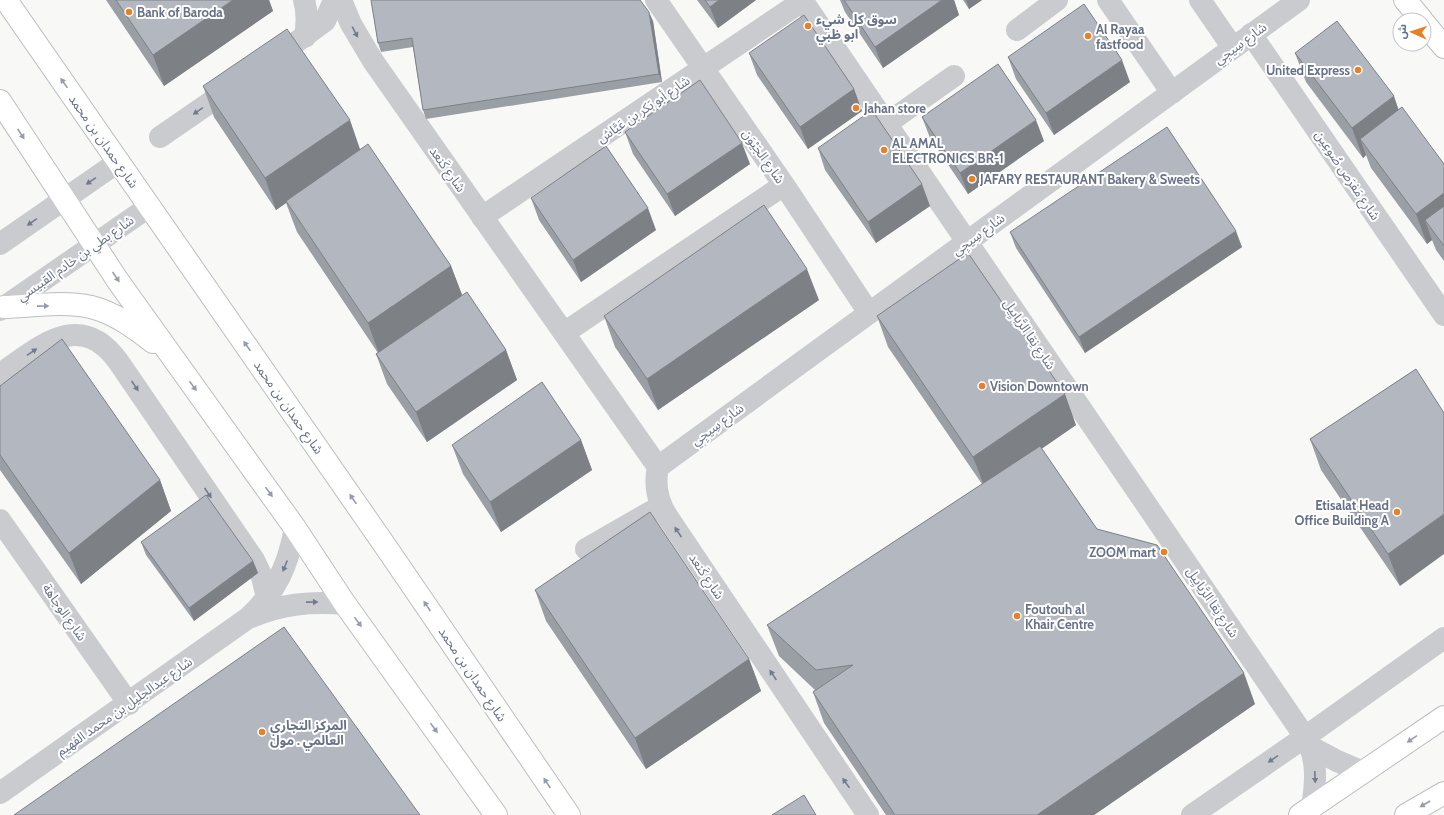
<svg xmlns="http://www.w3.org/2000/svg" width="1444" height="815" font-family="Cabin,'Noto Sans Arabic',sans-serif">
<style>
.lines{fill:none;stroke-linecap:round;stroke-linejoin:round}
.major-casing{stroke:#bbbec2;stroke-width:24}
.minor{stroke:#c9cbcf;stroke-width:22}
.major{stroke:#fff;stroke-width:22}
.wall{fill:#9a9ea5}
.shaded-wall{fill:#7d8186}
.building{fill:#b3b8c0;stroke:#7d8186}
.oneway{fill:#717b8f}
.oneway2{fill:#959cac}
.poi-dot{fill:#e68128;stroke:#fff;stroke-width:1.5}
.labels{text-anchor:middle;stroke-width:4;stroke-linejoin:round;paint-order:stroke}
.poi-label{font-size:13px;font-weight:bold;fill:#677288;stroke:#fff;text-anchor:start}
.street-label{font-size:13px;fill:#677288;stroke:#fff}
</style>
<rect width="100%" height="100%" fill="#f8f9f6"/>
<g class="lines">
<defs>
<path id="major" d="M 6,0 L 388,550 L 569,815
M 1405,0 L 1422,20
M 1424,23 L 1444,47
M 0,101 L 118,281 L 295,528 L 345,604 L 496,815
M 4,307 C 32,306 64,301 91,307 C 115,313 135,328 153,342
M 1300,815 L 1444,717
M 1406,815 L 1444,793"/>
</defs>
<use href="#major" class="major-casing"/>
<path class="minor" d="M 304,0 C 308,13 307,24 305,37
M 341,0 L 351,24 L 373,61 L 658,467 C 654,485 657,500 667,516 L 868,815
M 656,0 L 784,185 L 869,313
M 802,0 L 1305,737 C 1318,758 1316,783 1312,807
M 1108,0 L 1172,93
M 1200,0 L 1233,48
M 1017,30 L 1057,0
M 1251,34 L 1444,315
M 272,60 L 325,21 L 334,0
M 886,124 L 954,76
M 160,137 L 234,86
M 482,217 L 804,0
M 0,244 L 118,162
M 0,310 L 150,206
M 564,333 L 784,185
M 0,374 C 39,348 79,308 118,361 L 254,560 L 262,577 L 267,598
M 658,467 L 1299,0
M 0,520 L 129,704
M 586,549 L 661,506
M 251,617 C 282,604 311,601 345,604
M 1311,747 L 1337,761 L 1363,772
M 0,793 L 248,618 C 276,592 288,566 295,528
M 1192,815 L 1305,737 L 1444,638"/>
<use href="#major" class="major"/>
</g>
<path class="wall" d="M 106,0 L 269,0 L 273,11 L 164,86 Z
M 371,0 L 653,21 L 662,82 L 426,119 L 423,110 L 413,47 L 381,52 L 378,43 Z
M 697,0 L 756,0 L 718,28 Z
M 840,0 L 954,0 L 959,15 L 883,68 L 845,12 Z
M 963,0 L 982,0 L 969,9 Z
M 749,53 L 854,89 L 862,111 L 808,149 L 757,75 Z
M 1295,53 L 1398,109 L 1444,164 L 1444,261 L 1436,250 L 1432,240 L 1427,244 L 1371,168 L 1366,155 L 1363,158 L 1306,82 Z
M 1008,57 L 1130,82 L 1054,135 L 1016,79 Z
M 203,86 L 360,150 L 451,266 L 462,296 L 506,350 L 517,380 L 427,442 L 387,384 L 376,354 L 378,353 L 297,232 L 286,203 L 276,210 L 214,117 Z
M 922,117 L 1044,141 L 968,194 L 930,138 Z
M 625,132 L 750,164 L 675,216 L 633,154 Z
M 818,148 L 930,206 L 876,243 L 825,170 Z
M 531,198 L 656,230 L 581,282 L 539,220 Z
M 1010,232 L 1242,247 L 1085,353 L 1016,248 Z
M 819,300 L 658,410 L 615,347 L 604,316 Z
M 877,316 L 1076,425 L 1041,449 L 1097,529 L 1255,704 L 1094,815 L 886,815 L 824,723 L 813,692 L 815,690 L 779,656 L 767,625 L 982,484 L 888,347 Z
M 1416,369 L 1400,586 L 1321,470 L 1310,439 Z
M 0,386 L 160,480 L 171,511 L 81,584 L 0,470 Z
M 581,440 L 592,470 L 501,532 L 463,474 L 452,445 Z
M 141,542 L 253,561 L 258,573 L 194,621 L 146,555 Z
M 535,590 L 749,659 L 761,691 L 646,769 L 546,621 Z"/>
<path class="shaded-wall" d="M 233,0 L 269,0 L 273,11 L 164,86 L 153,55 Z
M 719,0 L 756,0 L 718,28 L 710,7 Z
M 942,0 L 954,0 L 959,15 L 883,68 L 875,47 Z
M 966,0 L 982,0 L 969,9 Z
M 649,12 L 653,21 L 662,82 L 659,74 Z
M 1122,60 L 1130,82 L 1054,135 L 1046,113 Z
M 854,89 L 862,111 L 808,149 L 800,127 Z
M 1394,96 L 1404,126 L 1360,139 L 1366,155 L 1363,158 L 1352,128 Z
M 350,120 L 361,152 L 286,201 L 286,203 L 276,210 L 265,178 Z
M 1036,120 L 1044,141 L 968,194 L 960,173 Z
M 742,143 L 750,164 L 675,216 L 667,194 Z
M 922,184 L 930,206 L 876,243 L 868,222 Z
M 1444,193 L 1444,231 L 1425,220 L 1432,240 L 1427,244 L 1416,214 Z
M 648,208 L 656,230 L 581,282 L 573,260 Z
M 1236,231 L 1242,247 L 1085,353 L 1079,337 Z
M 451,266 L 463,297 L 379,354 L 368,323 Z
M 807,269 L 819,300 L 658,410 L 647,379 Z
M 506,350 L 517,380 L 427,442 L 416,412 Z
M 1065,394 L 1076,425 L 985,488 L 973,457 Z
M 581,440 L 592,470 L 501,532 L 490,502 Z
M 160,480 L 171,511 L 81,584 L 69,553 Z
M 1444,514 L 1444,554 L 1400,586 L 1388,554 Z
M 253,561 L 258,573 L 194,621 L 189,608 Z
M 749,659 L 761,691 L 646,769 L 635,738 Z
M 1244,673 L 1255,704 L 1094,815 L 1037,815 Z"/>
<path class="building" d="M 116,0 L 233,0 L 153,55 Z
M 371,0 L 640,0 L 649,12 L 659,74 L 423,110 L 412,38 L 378,43 Z
M 705,0 L 719,0 L 710,7 Z
M 844,0 L 942,0 L 875,47 Z
M 1084,4 L 1122,60 L 1046,113 L 1008,57 Z
M 804,15 L 854,89 L 800,127 L 749,53 Z
M 1337,21 L 1394,96 L 1352,128 L 1295,53 Z
M 287,29 L 350,120 L 265,178 L 203,86 Z
M 998,64 L 1036,120 L 960,173 L 922,117 Z
M 700,80 L 742,143 L 667,194 L 625,132 Z
M 1402,107 L 1444,164 L 1444,193 L 1416,214 L 1360,139 Z
M 872,110 L 922,184 L 868,222 L 818,148 Z
M 1167,127 L 1236,231 L 1079,337 L 1010,232 Z
M 368,144 L 451,266 L 368,323 L 286,201 Z
M 606,146 L 648,208 L 573,260 L 531,198 Z
M 764,205 L 807,269 L 647,379 L 604,316 Z
M 1444,206 L 1444,246 L 1425,220 Z
M 968,253 L 1065,394 L 973,457 L 877,316 Z
M 467,292 L 506,350 L 416,412 L 376,354 Z
M 62,339 L 160,480 L 69,553 L 0,455 L 0,386 Z
M 1416,369 L 1444,413 L 1444,514 L 1388,554 L 1310,439 Z
M 542,382 L 581,440 L 490,502 L 452,445 Z
M 1040,446 L 1097,529 L 1157,545 L 1244,673 L 1037,815 L 895,815 L 813,692 L 853,665 L 816,670 L 767,625 Z
M 206,495 L 253,561 L 189,608 L 141,542 Z
M 650,512 L 749,659 L 635,738 L 535,590 Z
M 284,627 L 420,815 L 14,815 Z
M 804,795 L 816,815 L 772,815 Z"/>
<defs><path id="oneway-solid" d="M-6-.8H1V-3.2L6.5 0L1 3.2V.8H-6Z"/></defs>
<g class="oneway">
<use href="#oneway-solid" transform="translate(355 32) rotate(62)"/>
<use href="#oneway-solid" transform="translate(198 111) rotate(145)"/>
<use href="#oneway-solid" transform="translate(91 181) rotate(145)"/>
<use href="#oneway-solid" transform="translate(32 222) rotate(145)"/>
<use href="#oneway-solid" transform="translate(32 352) rotate(-34)"/>
<use href="#oneway-solid" transform="translate(135 386) rotate(56)"/>
<use href="#oneway-solid" transform="translate(208 493) rotate(56)"/>
<use href="#oneway-solid" transform="translate(678 532) rotate(-124)"/>
<use href="#oneway-solid" transform="translate(285 566) rotate(112)"/>
<use href="#oneway-solid" transform="translate(312 602) rotate(-1)"/>
<use href="#oneway-solid" transform="translate(773 675) rotate(-124)"/>
<use href="#oneway-solid" transform="translate(1273 759) rotate(146)"/>
<use href="#oneway-solid" transform="translate(1315 777) rotate(88)"/>
<use href="#oneway-solid" transform="translate(846 783) rotate(-125)"/>
</g>
<g class="oneway2">
<use href="#oneway-solid" transform="translate(64 83) rotate(-125)"/>
<use href="#oneway-solid" transform="translate(21 134) rotate(57)"/>
<use href="#oneway-solid" transform="translate(116 277) rotate(56)"/>
<use href="#oneway-solid" transform="translate(43 306) rotate(-1)"/>
<use href="#oneway-solid" transform="translate(247 346) rotate(-125)"/>
<use href="#oneway-solid" transform="translate(193 386) rotate(54)"/>
<use href="#oneway-solid" transform="translate(269 492) rotate(54)"/>
<use href="#oneway-solid" transform="translate(353 499) rotate(-125)"/>
<use href="#oneway-solid" transform="translate(427 606) rotate(-124)"/>
<use href="#oneway-solid" transform="translate(358 622) rotate(54)"/>
<use href="#oneway-solid" transform="translate(434 728) rotate(54)"/>
<use href="#oneway-solid" transform="translate(1412 739) rotate(146)"/>
<use href="#oneway-solid" transform="translate(547 783) rotate(-124)"/>
<use href="#oneway-solid" transform="translate(1425 804) rotate(150)"/>
</g>
<g class="poi-dot">
<circle cx="129" cy="12" r="4"/>
<circle cx="808" cy="26" r="4"/>
<circle cx="1088" cy="36" r="4"/>
<circle cx="1358" cy="70" r="4"/>
<circle cx="856" cy="108" r="4"/>
<circle cx="884" cy="150" r="4"/>
<circle cx="972" cy="179" r="4"/>
<circle cx="982" cy="386" r="4"/>
<circle cx="1397" cy="512" r="4"/>
<circle cx="1164" cy="552" r="4"/>
<circle cx="1017" cy="616" r="4"/>
<circle cx="262" cy="732" r="4"/>
</g>
<g class="labels">
<g class="poi-label">
<text x="137" y="17">Bank of Baroda</text>
<text x="816" y="24">سوق كل شيء<tspan x="816" dy="15">ابو ظبي</tspan></text>
<text x="1096" y="34">Al Rayaa<tspan x="1096" dy="15">fastfood</tspan></text>
<text x="1350" y="75" text-anchor="end">United Express</text>
<text x="864" y="113">Jahan store</text>
<text x="892" y="148">AL AMAL<tspan x="892" dy="15">ELECTRONICS BR-1</tspan></text>
<text x="980" y="184">JAFARY RESTAURANT Bakery &amp; Sweets</text>
<text x="990" y="391">Vision Downtown</text>
<text x="1389" y="510" text-anchor="end">Etisalat Head<tspan x="1389" dy="15">Office Building A</tspan></text>
<text x="1156" y="557" text-anchor="end">ZOOM mart</text>
<text x="1025" y="614">Foutouh al<tspan x="1025" dy="15">Khair Centre</tspan></text>
<text x="270" y="730">المركز التجاري<tspan x="270" dy="15">العالمي . مول</tspan></text>
</g>
<g class="street-label">
<text transform="translate(1240 43) rotate(-36)" y="5">شارع سِيجِي</text>
<text transform="translate(643 109) rotate(-34)" y="5">شارع أبو بَكر بن عَيَّاش</text>
<text transform="translate(104 141) rotate(55)" y="5">شارع حمدان بن محمد</text>
<text transform="translate(764 156) rotate(55)" y="5">شارع الجَيْوَن</text>
<text transform="translate(448 169) rotate(55)" y="5">شارع كَنعد</text>
<text transform="translate(1348 175) rotate(56)" y="5">شارع مَفرَص صُوعِين</text>
<text transform="translate(978 234) rotate(-36)" y="5">شارع سِيجِي</text>
<text transform="translate(75 258) rotate(-35)" y="5">شارع بطي بن خادم القبيسي</text>
<text transform="translate(1030 334) rotate(56)" y="5">شارع نِقا الرَّيايِيل</text>
<text transform="translate(289 407) rotate(55)" y="5">شارع حمدان بن محمد</text>
<text transform="translate(717 424) rotate(-36)" y="5">شارع سِيجِي</text>
<text transform="translate(707 576) rotate(56)" y="5">شارع كَنعد</text>
<text transform="translate(1213 602) rotate(56)" y="5">شارع نِقا الرَّيايِيل</text>
<text transform="translate(65 612) rotate(55)" y="5">شارع الوجاهة</text>
<text transform="translate(473 674) rotate(56)" y="5">شارع حمدان بن محمد</text>
<text transform="translate(124 706) rotate(-35)" y="5">شارع عبدالجليل بن محمد الفهيم</text>
</g>
</g>
<g transform="translate(1412 32) rotate(273)"><circle r="19" fill="#ffffff" stroke="#c2c7cf"/>
<path d="M0-3L7 15L0 10L-7 15Z" fill="#e68128"/>
<text y="-6" font-size="11" font-weight="bold" text-anchor="middle" fill="#677288">ش</text>
</g>
</svg>
